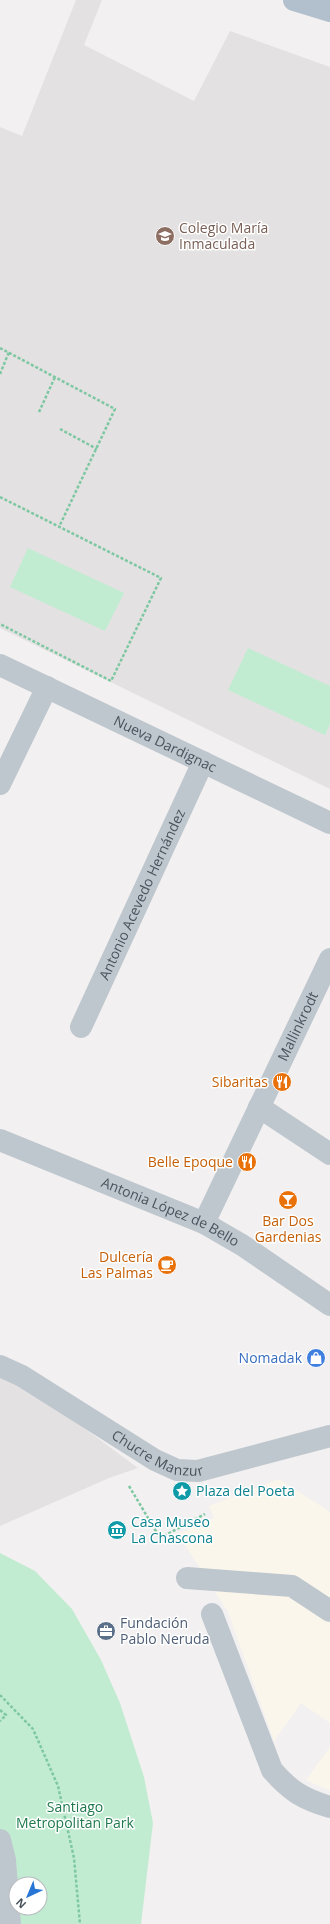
<svg xmlns="http://www.w3.org/2000/svg" width="330" height="1924" font-family="'Open Sans',sans-serif">
<style>
.commercial{fill:#fbf6eb}
.education{fill:#e3e1e1}
.green{fill:#c2ecd2;fill-rule:evenodd}
.lines{fill:none;stroke-linecap:round;stroke-linejoin:round}
.path{stroke:#7dc8a2;stroke-width:2.5;stroke-dasharray:3 2;stroke-linecap:butt}
.minor{stroke:#bfc7ce;stroke-width:22}
.major{stroke:#b2bfcc;stroke-width:22}
.labels{text-anchor:middle;stroke-width:3;stroke-linejoin:round;paint-order:stroke}
.education-label{font-size:14px;fill:#785e54;stroke:#fff;text-anchor:start}
.street-label{font-size:14px;fill:#49535c;stroke:#fff}
.food-label{font-size:14px;fill:#c56008;stroke:#fff;text-anchor:end}
.shop-label{font-size:14px;fill:#366cbe;stroke:#fff;text-anchor:end}
.culture-label{font-size:14px;fill:#0d838f;stroke:#fff;text-anchor:start}
.service-label{font-size:14px;fill:#4e5e75;stroke:#fff;text-anchor:start}
.park-label{font-size:14px;fill:#1f794b;stroke:#fff}
</style>
<rect width="100%" height="100%" fill="#f2f0f0"/>
<path class="commercial" d="M 279,1479 L 330,1512 L 330,1723 L 301,1703 L 274,1741 L 228,1612 L 178,1534 L 214,1518 L 209,1506 Z
M 330,1747 L 330,1791 L 306,1780 Z"/>
<path class="education" d="M 76,0 L 102,0 L 84,45 L 194,101 L 230,31 L 330,67 L 330,789 L 0,628 L 0,127 L 22,136 Z
M 0,1376 L 38,1394 L 138,1468 L 109,1478 L 0,1526 Z"/>
<path class="green" d="M 28,548 L 124,593 L 105,631 L 10,587 Z
M 248,648 L 330,686 L 330,724 L 325,735 L 228,690 Z
M 0,1553 L 35,1571 L 72,1609 L 101,1660 L 120,1703 L 144,1777 L 153,1823 L 141,1924 L 0,1924 ZM 16,1884 L 40,1884 L 40,1908 L 16,1908 Z"/>
<g class="lines">
<path class="path" d="M 0,348 L 115,409 L 59,527
M 0,374 L 9,352
M 39,412 L 55,377
M 60,429 L 97,449
M 0,497 L 161,578 L 111,681 L 0,624
M 129,1486 L 160,1538 L 205,1514
M 0,1695 L 33,1729 L 58,1786 L 74,1858 L 80,1924
M 0,1710 L 6,1715 L 0,1721"/>
<g class="minor">
<path id="s1" d="M 0,665 L 330,823"/>
<path d="M 0,784 L 47,687"/>
<path id="s2" d="M 81,1027 L 203,762"/>
<path d="M 259,1107 L 330,1154"/>
<path id="s3" d="M 0,1140 L 204,1223 L 242,1245 L 330,1305"/>
<path id="s4" d="M 204,1223 L 330,959"/>
<path id="s5" d="M 0,1366 L 22,1376 L 155,1460 L 177,1470 L 198,1471 L 330,1436"/>
<path d="M 187,1578 L 292,1586 L 330,1611"/>
<path d="M 212,1614 L 272,1770 C 290,1791 303,1799 330,1807"/>
<path d="M 0,1840 L 5,1860 L 10,1924"/>
</g>
<path class="major" d="M 294,0 L 330,11"/>
</g>
<defs>
<symbol id="school-disc" viewBox="-11 -11 22 22"><circle r="9.5" fill="#8d6e63" stroke="#fff"/><path d="M0-5L7-2L0 1L-7-2ZM-4 1L0 2.5L4 1V4Q0 6-4 4Z" fill="#fff"/></symbol>
<symbol id="restaurant-disc" viewBox="-11 -11 22 22"><circle r="9.5" fill="#e8710a" stroke="#fff"/><path d="M-5-6h1v4h1v-4h1v4h1v-4h1v5L-1.5 .5V6h-2V.5L-5-1ZM5-6V6H3V1.5H1.5Q1.5-4 5-6Z" fill="#fff"/></symbol>
<symbol id="bar-disc" viewBox="-11 -11 22 22"><circle r="9.5" fill="#e8710a" stroke="#fff"/><path d="M-6-5H6L.8 .8V4.5H3.5V6h-7V4.5H-.8V.8Z" fill="#fff"/></symbol>
<symbol id="cafe-disc" viewBox="-11 -11 22 22"><circle r="9.5" fill="#e8710a" stroke="#fff"/><path d="M-5.5-4.5H6V0H3Q3 3.5 0 3.5H-2.5Q-5.5 3.5-5.5 0ZM3-3.2v2h1.7v-2ZM-6 4.5H4V6H-6Z" fill="#fff"/></symbol>
<symbol id="shop-disc" viewBox="-11 -11 22 22"><circle r="9.5" fill="#3f7fe0" stroke="#fff"/><path d="M-5-2.5h2.3a2.7 3.5 0 0 1 5.4 0H5L5.5 6h-11ZM-1.5-2.5h3a1.5 2.3 0 0 0-3 0Z" fill="#fff"/></symbol>
<symbol id="sight-disc" viewBox="-11 -11 22 22"><circle r="9.5" fill="#0f9aa8" stroke="#fff"/><path d="M0-6L1.8-2.2L6-1.7L2.9 1.2L3.7 5.4L0 3.3L-3.7 5.4L-2.9 1.2L-6-1.7L-1.8-2.2Z" fill="#fff"/></symbol>
<symbol id="museum-disc" viewBox="-11 -11 22 22"><circle r="9.5" fill="#0f9aa8" stroke="#fff"/><path d="M0-6L6-3V-2H-6V-3ZM-5-1h2V3h-2ZM-1-1h2V3h-2ZM3-1h2V3H3ZM-6 4H6V6H-6Z" fill="#fff"/></symbol>
<symbol id="office-disc" viewBox="-11 -11 22 22"><circle r="9.5" fill="#5c6f8a" stroke="#fff"/><path d="M-6-3h4V-5.5h4V-3h4V5H-6ZM-1-4.5V-3h2v-1.5ZM-6 0V1H6V0Z" fill="#fff"/></symbol>
</defs>
<g fill-rule="evenodd">
<use href="#school-disc" x="154" y="225" width="22" height="22"/>
<use href="#restaurant-disc" x="271" y="1071" width="22" height="22"/>
<use href="#restaurant-disc" x="236" y="1151" width="22" height="22"/>
<use href="#bar-disc" x="277" y="1189" width="22" height="22"/>
<use href="#cafe-disc" x="156" y="1254" width="22" height="22"/>
<use href="#shop-disc" x="305" y="1347" width="22" height="22"/>
<use href="#sight-disc" x="171" y="1480" width="22" height="22"/>
<use href="#museum-disc" x="106" y="1519" width="22" height="22"/>
<use href="#office-disc" x="95" y="1620" width="22" height="22"/>
</g>
<g class="labels">
<g class="education-label">
<text x="179" y="233">Colegio María<tspan x="179" dy="16">Inmaculada</tspan></text>
</g>
<g class="street-label">
<text dy="5" stroke="none"><textPath href="#s1" startOffset="183">Nueva Dardignac</textPath></text>
<text dy="5" stroke="none"><textPath href="#s2" startOffset="146">Antonio Acevedo Hernández</textPath></text>
<text dy="5" stroke="none"><textPath href="#s4" startOffset="218">Mallinkrodt</textPath></text>
<text dy="5" stroke="none"><textPath href="#s3" startOffset="185">Antonia López de Bello</textPath></text>
<text dy="5" stroke="none"><textPath href="#s5" startOffset="182">Chucre Manzur</textPath></text>
</g>
<g class="food-label">
<text x="268" y="1087">Sibaritas</text>
<text x="233" y="1167">Belle Epoque</text>
<text x="288" y="1226" text-anchor="middle">Bar Dos<tspan x="288" dy="16">Gardenias</tspan></text>
<text x="153" y="1262">Dulcería<tspan x="153" dy="16">Las Palmas</tspan></text>
</g>
<g class="shop-label">
<text x="302" y="1363">Nomadak</text>
</g>
<g class="culture-label">
<text x="196" y="1496">Plaza del Poeta</text>
<text x="131" y="1527">Casa Museo<tspan x="131" dy="16">La Chascona</tspan></text>
</g>
<g class="service-label">
<text x="120" y="1628">Fundación<tspan x="120" dy="16">Pablo Neruda</tspan></text>
</g>
<g class="park-label">
<text x="75" y="1812">Santiago<tspan x="75" dy="16">Metropolitan Park</tspan></text>
</g>
</g>
<g transform="translate(28 1896) rotate(224)"><circle r="19" fill="#ffffff" stroke="#b6babe"/>
<path d="M0-3L7 15L0 10L-7 15Z" fill="#2775d5"/>
<text y="-6" font-size="11" font-weight="bold" text-anchor="middle" fill="#49535c">N</text>
</g>
</svg>
